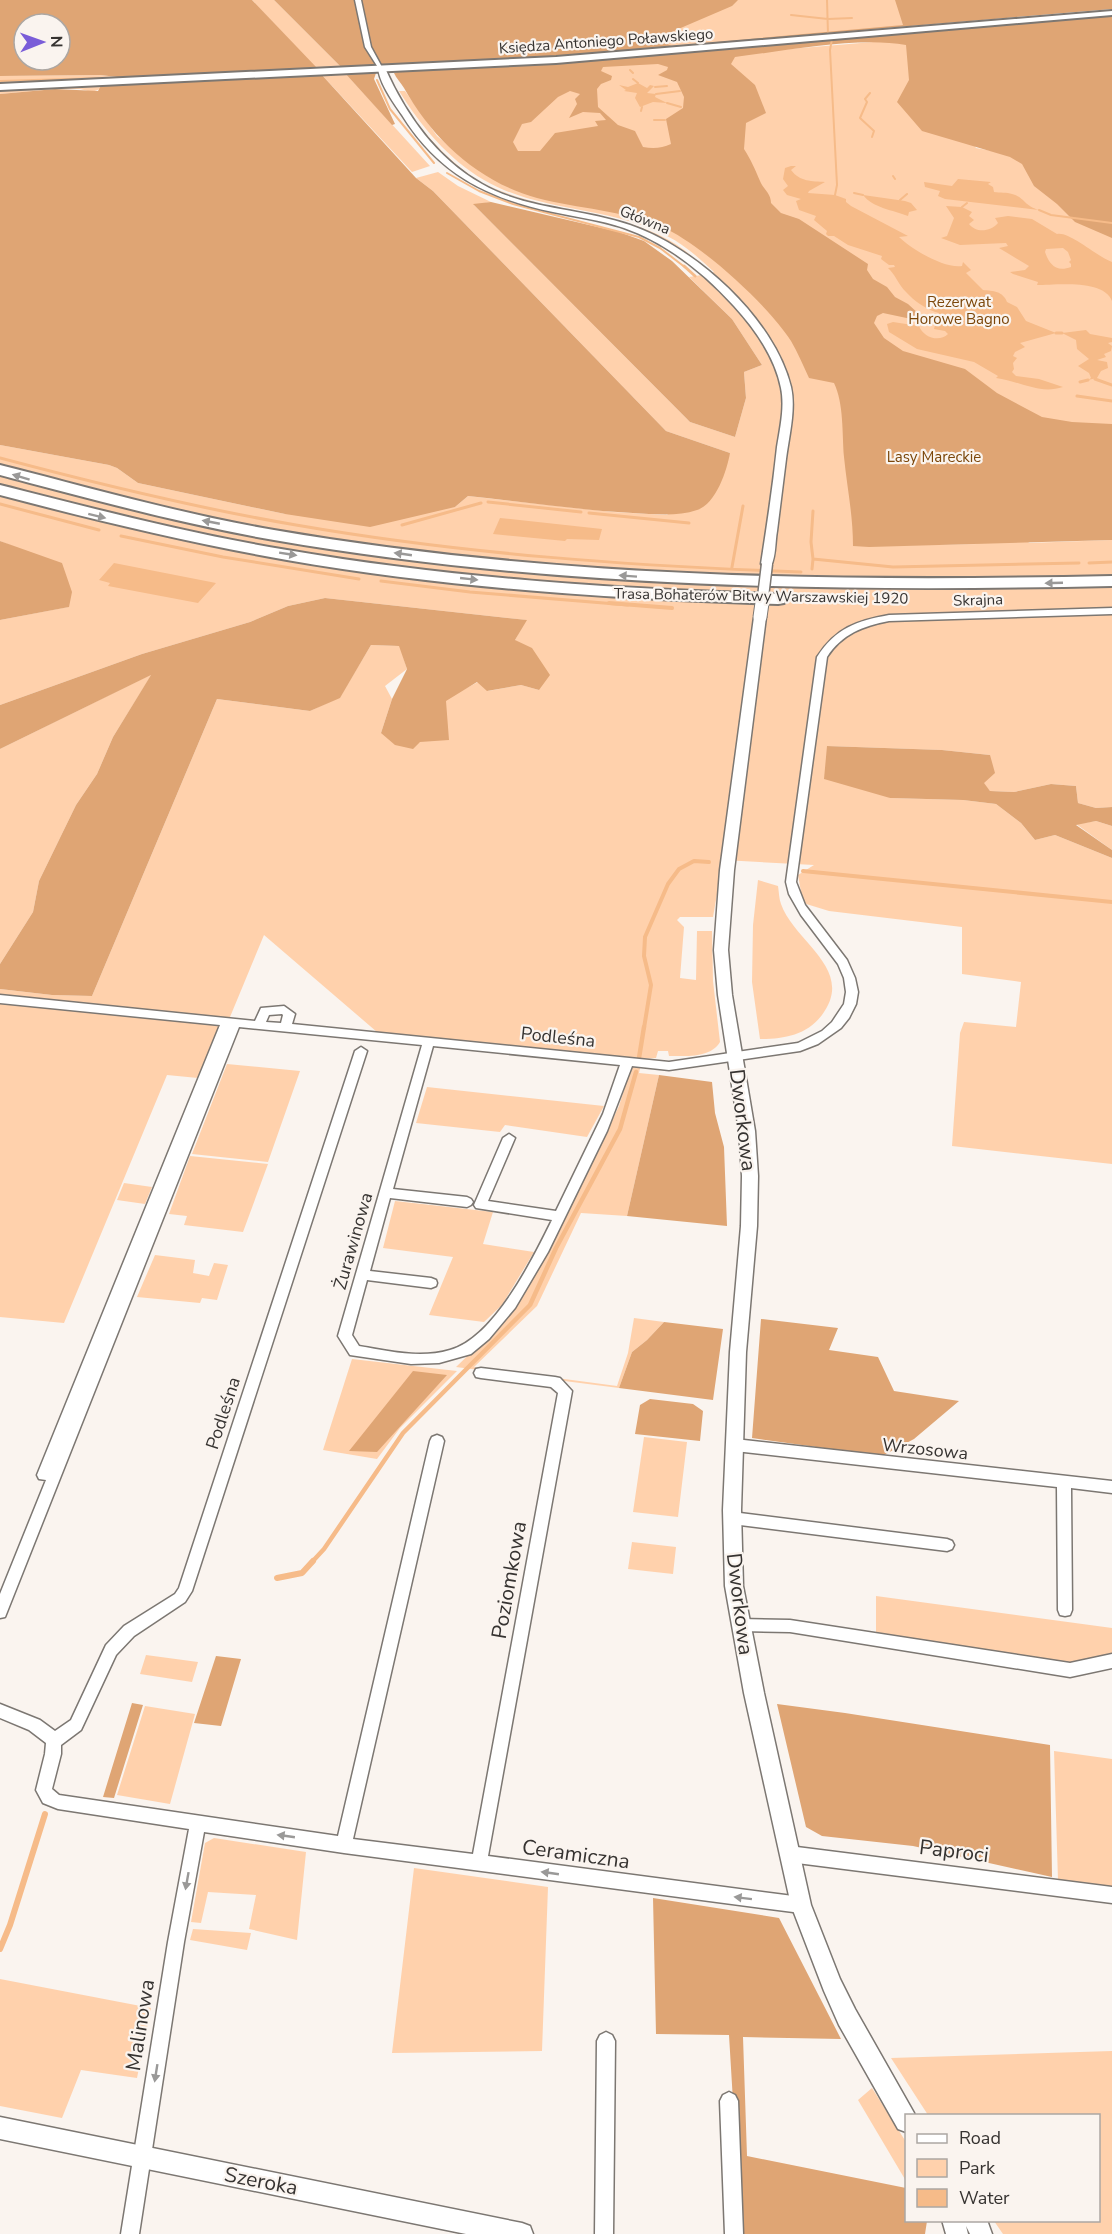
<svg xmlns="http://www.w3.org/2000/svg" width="1112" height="2234" font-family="'Nunito Sans',sans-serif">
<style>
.green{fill:#ffd1ac;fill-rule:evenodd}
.forest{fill:#dfa574;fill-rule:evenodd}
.water{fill:#f6bb89;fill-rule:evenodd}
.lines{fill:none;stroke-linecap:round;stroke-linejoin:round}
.stream-far4{stroke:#f6bb89;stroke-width:2}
.stream-far3{stroke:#f6bb89;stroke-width:3}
.stream-far2{stroke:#f6bb89;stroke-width:4}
.stream-far1{stroke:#f6bb89;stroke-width:4.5}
.stream{stroke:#f6bb89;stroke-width:6}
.minor-casing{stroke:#7c7772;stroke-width:3}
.tertiary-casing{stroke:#7c7772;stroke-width:3}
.secondary-casing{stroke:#7c7772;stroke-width:4}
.motorway-casing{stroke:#7c7772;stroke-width:4}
.minor{fill:#fff;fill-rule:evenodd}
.tertiary{fill:#fff;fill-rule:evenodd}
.secondary{fill:#fff;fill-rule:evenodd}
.motorway{fill:#fff;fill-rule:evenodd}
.tertiary-bridge-far1-casing{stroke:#7c7772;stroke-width:13;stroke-linecap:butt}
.tertiary-bridge-casing{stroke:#7c7772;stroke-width:15;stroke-linecap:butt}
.tertiary-bridge-far1{stroke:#fff;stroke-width:10}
.tertiary-bridge{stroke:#fff;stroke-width:13}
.oneway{fill:#9a9998}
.labels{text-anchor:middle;stroke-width:4.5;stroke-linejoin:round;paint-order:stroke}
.far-street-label{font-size:15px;fill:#363331;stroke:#faf4ef}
.far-park-label{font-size:15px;fill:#7b4609;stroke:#faf4ef}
.street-label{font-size:18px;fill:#363331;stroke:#faf4ef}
.near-street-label{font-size:21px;fill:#363331;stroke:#faf4ef}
</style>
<rect width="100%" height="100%" fill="#faf4ef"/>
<path class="green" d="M 252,0 L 274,0 L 341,67 L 370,66 L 104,80 L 0,82 L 0,76 L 100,75 L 116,77 L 316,68 Z
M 694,0 L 905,0 L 904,25 L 876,29 L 902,27 L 899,30 L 570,57 L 396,65 L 384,65 L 383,64 L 544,57 L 672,47 L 659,41 Z
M 909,39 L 976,148 L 1025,157 L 1112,188 L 1112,486 L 1028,543 L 1112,540 L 1112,807 L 1096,808 L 1078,803 L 1076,786 L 1051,784 L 1014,792 L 990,791 L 983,783 L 990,755 L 942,750 L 827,746 L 890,798 L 963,800 L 996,804 L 1021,823 L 1035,840 L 1055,835 L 1112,858 L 1112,1164 L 952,1146 L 960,1033 L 964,1022 L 1016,1027 L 1021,982 L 962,974 L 962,927 L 829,911 L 803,903 L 798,875 L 814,865 L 723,860 L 713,917 L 680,917 L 677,920 L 684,927 L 680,978 L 696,980 L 697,931 L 712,931 L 713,981 L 720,1042 C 711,1058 686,1056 669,1056 L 668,1051 L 658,1051 L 656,1058 L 642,1059 L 639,1073 L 659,1075 L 627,1216 L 581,1213 L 537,1306 L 474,1367 L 617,1386 L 628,1353 L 634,1318 L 664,1322 L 647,1340 L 632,1352 L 619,1388 L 456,1367 L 514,1311 L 557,1235 L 619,1106 L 629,1074 L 620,1061 L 377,1032 L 264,935 L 230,1017 L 220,1026 L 198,1078 L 167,1075 L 64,1323 L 0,1317 L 0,989 L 52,995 L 92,996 L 217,699 L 310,711 L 340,697 L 371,645 L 400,646 L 407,669 L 385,686 L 392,699 L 381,733 L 478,682 L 488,691 L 521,685 L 539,690 L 515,640 L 526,620 L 325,598 L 288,606 L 250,622 L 142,654 L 0,705 L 0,620 L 68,607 L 34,555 L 0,541 L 0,445 L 109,465 L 117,468 L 138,483 L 285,514 L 455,507 L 468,496 L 613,512 L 667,515 L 730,453 L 666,431 L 433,191 L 416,178 L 438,172 L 458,186 L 491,202 L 474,205 L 690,422 L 735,437 L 746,398 L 744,372 L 762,365 L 732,319 L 689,277 L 708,274 C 623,182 485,240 410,115 C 432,142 457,170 488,186 C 542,212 605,209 659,235 C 679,244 695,258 710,273 L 714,272 C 699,258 685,245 667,236 C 610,206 540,213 484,180 C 448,159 421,126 399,91 L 405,91 L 437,136 L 473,166 L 550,69 ZM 850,499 L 978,544 L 853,546 L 853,516 Z
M 345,73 L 430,166 L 412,172 L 321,74 L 100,89 L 92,92 L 80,89 L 55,89 L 0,94 L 0,88 Z
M 152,674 L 113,737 L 97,774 L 76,805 L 39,881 L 33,912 L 0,964 L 0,749 Z
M 1096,821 L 1112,826 L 1112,850 L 1076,824 Z
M 758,880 L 778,886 C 779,892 779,899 781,904 C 795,943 856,969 822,1015 C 807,1035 784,1039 760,1039 L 752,982 L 753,925 Z
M 227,1064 L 300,1071 L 268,1162 L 192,1154 Z
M 427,1087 L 604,1106 L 587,1137 L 505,1125 L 500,1132 L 416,1123 Z
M 190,1156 L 268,1164 L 243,1232 L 184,1225 L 187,1216 L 169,1214 Z
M 124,1183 L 152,1187 L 145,1204 L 117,1200 Z
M 395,1201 L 493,1212 L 483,1244 L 534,1252 L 502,1305 L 484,1322 L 429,1315 L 453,1257 L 383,1248 Z
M 155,1255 L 195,1260 L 193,1273 L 209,1276 L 214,1263 L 228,1265 L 217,1300 L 202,1298 L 200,1303 L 137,1297 Z
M 352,1359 L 457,1371 L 400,1428 L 377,1459 L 323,1450 Z
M 644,1437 L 687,1442 L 678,1517 L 633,1512 Z
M 632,1542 L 676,1547 L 673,1574 L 628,1569 Z
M 876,1596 L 1112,1628 L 1112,1656 L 1072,1667 L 876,1636 Z
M 146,1655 L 198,1662 L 192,1682 L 140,1674 Z
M 145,1706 L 195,1714 L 170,1804 L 117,1795 Z
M 1054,1751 L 1112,1759 L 1112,1887 L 1058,1880 Z
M 214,1838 L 306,1852 L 297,1940 L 249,1929 L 256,1895 L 208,1892 L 201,1923 L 191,1922 L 205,1843 Z
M 414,1868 L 548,1887 L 542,2051 L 392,2053 Z
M 193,1929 L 251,1933 L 247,1950 L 190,1940 Z
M 0,1979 L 151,2008 L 137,2078 L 81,2070 L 62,2118 L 0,2106 Z
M 1112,2051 L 1112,2234 L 1003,2234 L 994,2221 L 1098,2220 L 1098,2116 L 928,2115 L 891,2058 Z
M 872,2088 L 906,2142 L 906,2181 L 858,2100 Z"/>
<path class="forest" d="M 0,0 L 252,0 L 317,68 L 126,78 L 100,75 L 0,76 ZM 24,24 L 60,24 L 60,60 L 24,60 Z
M 274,0 L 738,0 L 732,6 L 676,30 L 659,41 L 672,46 L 903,25 L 895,0 L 1112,0 L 1112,9 L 544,57 L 341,67 Z
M 1112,16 L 1112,238 L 1075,222 L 1057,204 L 1034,186 L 1022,164 L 1010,157 L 922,131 L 897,102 L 909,80 L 906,45 C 858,36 786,51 735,57 L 731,64 L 755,85 L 766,113 L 746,123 L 744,149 C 751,160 755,169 760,181 C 763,189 771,193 771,203 L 781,213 L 799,219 L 868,264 L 867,270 L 873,279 L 887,287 L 895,297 L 908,304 L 920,315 L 916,320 L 883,313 L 877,316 L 874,323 L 884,338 L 903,351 L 965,369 L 997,393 L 1042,417 L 1072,422 L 1112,424 L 1112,540 L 869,547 L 853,546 C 853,515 847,487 844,457 C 842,433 844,404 834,383 L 809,378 C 803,365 798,353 791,341 C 768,305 700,243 662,227 C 622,210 579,209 537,198 C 479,182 433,140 404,88 C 401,83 396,78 394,73 L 403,70 L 561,63 ZM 658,64 L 668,67 L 667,70 L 658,75 L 677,82 L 684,97 L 683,108 L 666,119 L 671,144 C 662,148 654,149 643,147 L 635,131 L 618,125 L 598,107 L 597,89 L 601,84 L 611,80 L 612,76 L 601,71 L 603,67 ZM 570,91 L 580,94 L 575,99 L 577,104 L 569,118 L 583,112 L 600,113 L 606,120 L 595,121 L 598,126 L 555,133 L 540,151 L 518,151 L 513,142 L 522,124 L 531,122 L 558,97 Z
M 344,72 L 376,73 L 374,79 L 395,124 L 392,125 Z
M 321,74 L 416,178 L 433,191 L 666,431 L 730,453 C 727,470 716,504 697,510 C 677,517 654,514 633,513 C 578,510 523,502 468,496 L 455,507 L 370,527 L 285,514 L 138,483 L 117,468 L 109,465 L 0,445 L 0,94 L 55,89 L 98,91 L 102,84 Z
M 491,202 L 619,232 L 644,241 L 672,261 L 732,319 L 762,365 L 744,372 L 746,398 L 735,437 L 690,422 L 473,204 Z
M 0,541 L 62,563 L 72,592 L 69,607 L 0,620 Z
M 325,598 L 527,620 L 515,640 L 532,648 L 550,675 L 539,690 L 521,685 L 487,691 L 477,682 L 446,701 L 449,740 L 420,742 L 413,749 L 395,745 L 381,733 L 392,699 L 407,669 L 399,646 L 371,645 L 340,698 L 310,711 L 217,699 L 92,996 L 52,995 L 0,989 L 0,964 L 33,912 L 39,881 L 76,805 L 97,774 L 113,737 L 151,675 L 0,749 L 0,705 L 142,654 L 250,622 L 288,606 Z
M 827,746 L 942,750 L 990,755 L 995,773 L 984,783 L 990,791 L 1014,792 L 1051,784 L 1076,786 L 1078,803 L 1096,808 L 1112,807 L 1112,826 L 1096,821 L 1076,825 L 1112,850 L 1112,858 L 1055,835 L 1035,840 L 1021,823 L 996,804 L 963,800 L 890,798 L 824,779 Z
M 659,1075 L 712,1082 L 715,1113 L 724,1147 L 727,1226 L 627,1216 Z
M 761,1319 L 838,1328 L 829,1350 L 878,1357 L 894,1391 L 959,1401 L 914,1439 L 882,1456 L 752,1438 Z
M 664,1322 L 723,1329 L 713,1400 L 619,1388 L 632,1352 L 647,1340 Z
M 413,1371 L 447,1375 L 377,1452 L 349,1451 Z
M 650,1399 L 693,1404 L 703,1411 L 700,1441 L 635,1434 L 640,1405 Z
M 216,1656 L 241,1659 L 221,1726 L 194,1723 Z
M 132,1703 L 143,1705 L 114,1798 L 103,1797 Z
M 777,1704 L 845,1713 L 1050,1745 L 1052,1877 L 913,1846 L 822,1836 L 806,1827 Z
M 653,1898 L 779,1918 L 841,2039 L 743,2037 L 747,2156 L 906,2188 L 906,2220 L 927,2221 L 925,2234 L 741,2234 L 729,2035 L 656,2034 Z"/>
<path class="water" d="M 638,83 L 647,88 L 650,85 L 654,86 L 647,93 L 656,94 L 655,97 L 667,103 L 653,102 L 640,107 L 635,98 L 637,93 L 624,91 L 626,90 L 619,85 L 628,87 Z
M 791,166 L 796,166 L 791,170 C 800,182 812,181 825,182 L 809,191 L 808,193 L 835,195 L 846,199 L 846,202 L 851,206 L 908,236 L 899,237 C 910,248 944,269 962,266 L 963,262 L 971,270 L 966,273 L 983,290 C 993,291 1003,291 1007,302 L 1017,307 L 1026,321 L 1056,333 L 1020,343 L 1025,347 L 1015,352 L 1013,356 L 1017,358 L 1013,363 L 1014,369 L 1012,372 L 1016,376 L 1039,379 L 1063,387 C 1039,395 1020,381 996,378 L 998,376 L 974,362 L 917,349 L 889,332 L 887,324 L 893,322 L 919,326 C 923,337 939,343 948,334 L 945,331 L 934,329 L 935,325 L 941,323 L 939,313 C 928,311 913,300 906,292 C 898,284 895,274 888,268 L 895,267 L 894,265 L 889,265 L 881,259 L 882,256 L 848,245 L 834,236 L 828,236 L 826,234 L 827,231 L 814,220 L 816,216 L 799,210 L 796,201 L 801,199 L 787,195 L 783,190 L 788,186 L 783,179 L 785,168 Z
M 958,179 L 991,182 L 988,184 L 993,187 L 994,192 C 1000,193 1007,192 1012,194 C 1026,198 1023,205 1039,210 L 945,199 L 938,196 L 940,191 L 925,187 L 924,182 L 952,186 Z
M 863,195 L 905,201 L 911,203 L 917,210 L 909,212 L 908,216 C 893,210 873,208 863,195 Z
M 946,206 L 962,207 L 972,212 L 969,216 L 974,220 L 969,224 C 976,233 990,232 998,223 L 995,218 L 1008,216 L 1032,219 L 1057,234 C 1069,231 1096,256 1112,262 L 1112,301 C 1104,279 1056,285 1037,285 L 1038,282 L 1013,274 L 1010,272 L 1025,270 L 1029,266 L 999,248 L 1008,246 L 1006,243 L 960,245 L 941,238 L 947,236 L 954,218 ZM 1063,248 L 1068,252 L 1071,260 L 1069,262 L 1071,264 L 1071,267 C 1055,273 1049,263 1045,252 L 1046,249 Z
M 1086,330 L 1090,334 L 1112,338 L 1112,342 L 1108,343 L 1112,346 L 1111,351 L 1104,354 L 1106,357 L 1097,360 L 1107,362 L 1108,368 L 1101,371 L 1097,378 L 1088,380 L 1091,378 L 1089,373 L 1078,366 L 1089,359 L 1077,349 L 1076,340 L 1062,333 Z
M 500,518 L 602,529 L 599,540 L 567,539 L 565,541 L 493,534 Z
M 114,563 L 216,583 L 198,603 L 108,586 L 110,583 L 99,580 Z"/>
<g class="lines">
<path class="stream-far4" d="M 827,0 L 828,34
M 791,15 L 828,19 L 852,18
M 832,39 L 830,50 L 837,185 L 835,195
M 630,70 L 633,73
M 633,79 L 638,83
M 377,80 L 390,109 L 434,163
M 0,81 L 102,78
M 655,87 L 667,86
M 870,93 L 865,99 L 867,102 L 860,118 L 874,131 L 872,137
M 656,94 L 680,91
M 667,103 L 681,107
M 641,111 L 642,107
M 654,120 L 665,120
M 447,173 L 479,191 L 513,204 L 639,237 L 660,248 L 686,268
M 893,176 L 895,179
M 854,193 L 863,195
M 900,200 L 907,194
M 962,207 L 967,203
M 1039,210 L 1051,215 L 1112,223"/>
<path class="stream-far3" d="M 684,266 L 695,276
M 1056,333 L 1062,333
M 1095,379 L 1112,385
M 1080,382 L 1088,380
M 1077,396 L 1112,401
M 0,458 C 98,484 196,508 296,525 C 463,554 632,566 801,572
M 488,502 L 581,512
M 0,504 L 99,530
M 813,511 L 811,542 L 813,559
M 589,513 L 689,523
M 402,525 L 481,503
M 121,536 L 223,557 L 359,579
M 1089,563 L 1112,562
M 732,567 L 743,506
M 812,569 L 813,559 L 893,567 L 1079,563
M 381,581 L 470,592 L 628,605"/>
<path class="stream-far2" d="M 609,603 L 672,608
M 803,871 L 1112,902
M 644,1028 L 651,985 L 644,956 L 645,937 L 668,884 L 679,869 L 694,861 L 709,862"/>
<path class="stream-far1" d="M 639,1058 L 644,1027
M 312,1562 L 324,1549 L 403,1433 L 530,1305 L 556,1248 L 620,1129 L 636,1072"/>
<path class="stream" d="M 277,1578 L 302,1573 L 313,1561
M 0,1949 L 10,1925 L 45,1814"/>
<defs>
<path id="minor" d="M 355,0 L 361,0 L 371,47 L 383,69 L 379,69 L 365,47 Z
M 1112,608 L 1112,614 L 889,621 C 863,626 842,634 827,657 L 796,882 L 805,905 L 847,960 L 855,978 L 858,992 L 856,1004 L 849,1018 L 841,1028 L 818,1044 L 800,1051 L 669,1070 L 632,1066 L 607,1131 L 548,1252 L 515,1308 L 489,1339 L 471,1354 L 439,1363 L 411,1364 L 350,1355 L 338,1336 L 422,1045 L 239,1027 L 7,1612 L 5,1617 L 0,1618 L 0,1594 L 46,1480 L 39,1479 L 37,1475 L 220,1025 L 0,1003 L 0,995 L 255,1021 L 261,1008 L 284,1006 L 295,1014 L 292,1024 L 669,1062 L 798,1043 L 822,1031 L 832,1022 L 844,1004 L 846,992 L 844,978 L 838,964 L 801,915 L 789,894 L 786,882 L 817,657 C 836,628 856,621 889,615 ZM 282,1014 L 283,1015 L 281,1023 L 266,1022 L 269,1015 ZM 433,1046 L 620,1065 L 603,1114 L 556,1211 L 488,1201 L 515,1138 L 509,1134 L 503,1138 L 474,1205 L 476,1208 L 552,1220 C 533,1259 494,1338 450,1350 C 420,1359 389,1351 359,1346 L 352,1335 L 367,1280 L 431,1288 L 436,1286 L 437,1283 L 436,1280 L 431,1278 L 370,1271 L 390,1198 L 467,1207 L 471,1205 L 473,1202 L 471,1199 L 467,1197 L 393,1189 Z
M 361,1047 L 367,1051 L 192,1591 L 185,1602 L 134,1636 L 116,1655 L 81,1730 L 61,1745 L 61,1754 L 52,1789 L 59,1795 L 338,1836 L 430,1441 L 432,1437 L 437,1435 L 442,1437 L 444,1441 L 353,1839 L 473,1854 L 558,1393 L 551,1387 L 481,1378 L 476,1377 L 474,1373 L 476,1369 L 481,1368 L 555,1377 L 560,1378 L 572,1391 L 488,1856 L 801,1897 L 807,1899 L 809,1905 L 807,1911 L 801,1913 L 344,1853 L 204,1832 L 184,1942 L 139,2234 L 121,2234 L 168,1942 L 189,1829 L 58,1809 L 43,1803 L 36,1790 L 45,1754 L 46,1743 L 29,1730 L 0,1718 L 0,1704 L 40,1720 L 55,1731 L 71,1720 L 106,1645 L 124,1626 L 175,1594 L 179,1588 L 355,1051 Z
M 735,1439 L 1112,1481 L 1112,1493 L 1071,1488 L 1072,1610 L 1070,1615 L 1065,1616 L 1060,1615 L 1058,1610 L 1057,1487 L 735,1451 L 730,1449 L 728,1445 L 730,1441 Z
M 732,1512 L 947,1539 L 952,1541 L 954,1545 L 952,1549 L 947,1551 L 732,1524 L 727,1522 L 725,1518 L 727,1514 Z
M 740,1619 L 790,1620 L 1070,1663 L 1112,1654 L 1112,1668 L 1070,1677 L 790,1632 L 740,1631 L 735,1630 L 733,1625 L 735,1620 Z
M 789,1846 L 1112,1887 L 1112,1903 L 789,1862 L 783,1859 L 781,1854 L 783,1849 Z
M 606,2032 L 612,2035 L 615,2041 L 613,2234 L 595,2234 L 597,2041 L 600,2035 Z
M 729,2092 L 735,2095 L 738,2101 L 743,2234 L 725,2234 L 720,2101 L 723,2095 Z"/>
<path id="tertiary" d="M 378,66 L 385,68 C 406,115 436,158 482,184 C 527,210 582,208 630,225 C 695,247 774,318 791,387 C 796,409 789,436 786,459 C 783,483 780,507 777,531 C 775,542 776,556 771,566 L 763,566 L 761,564 C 767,525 773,486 777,447 C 780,428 785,407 781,388 C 775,357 755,329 734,306 C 704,273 667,243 624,228 C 601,220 576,217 553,212 C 486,198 438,173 402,115 C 393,102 378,81 378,66 Z
M 760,614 L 766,617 L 734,870 L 728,950 L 732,995 L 755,1131 L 758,1176 L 757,1226 L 746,1352 L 741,1510 L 743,1586 L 764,1693 L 811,1905 L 840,1979 L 855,2009 L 914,2113 L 915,2116 L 906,2116 L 906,2132 L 898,2129 L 839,2025 L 824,1991 L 791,1905 L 744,1693 L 725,1586 L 723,1510 L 730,1352 L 741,1226 L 742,1176 L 739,1131 L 718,995 L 714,950 L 720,870 L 754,617 Z
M 0,2117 L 522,2223 L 530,2226 L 533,2234 L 466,2234 L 0,2139 Z
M 942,2220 L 987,2220 L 992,2234 L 970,2234 L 966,2226 L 968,2234 L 946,2234 Z"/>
<path id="secondary" d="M 1112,11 L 1112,15 L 556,63 L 0,90 L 0,84 L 556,57 Z"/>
<path id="motorway" d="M 0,465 C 91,488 181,514 274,530 C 552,578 832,582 1112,576 L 1112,586 C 832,592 551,588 274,540 C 182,524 91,499 0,475 Z
M 0,485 C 95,509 190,534 287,550 C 449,578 614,589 778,594 L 784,595 L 787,599 L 784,603 L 778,604 C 613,599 449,588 287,560 C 190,543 95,520 0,495 Z"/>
</defs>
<use href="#minor" class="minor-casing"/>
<use href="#tertiary" class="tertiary-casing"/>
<use href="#secondary" class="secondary-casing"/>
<use href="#motorway" class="motorway-casing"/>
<use href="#minor" class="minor"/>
<use href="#tertiary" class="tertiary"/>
<use href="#secondary" class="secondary"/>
<use href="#motorway" class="motorway"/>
<defs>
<path id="tertiary-bridge-far1" d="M 762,605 L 767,564"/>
<path id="tertiary-bridge" d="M 760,617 L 762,603"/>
</defs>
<use href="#tertiary-bridge-far1" class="tertiary-bridge-far1-casing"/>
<use href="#tertiary-bridge" class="tertiary-bridge-casing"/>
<use href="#tertiary-bridge-far1" class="tertiary-bridge-far1"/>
<use href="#tertiary-bridge" class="tertiary-bridge"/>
</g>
<defs><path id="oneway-solid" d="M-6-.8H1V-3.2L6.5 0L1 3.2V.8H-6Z" transform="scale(1.5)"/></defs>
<g class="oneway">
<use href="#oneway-solid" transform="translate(21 477) rotate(-163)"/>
<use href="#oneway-solid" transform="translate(97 516) rotate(14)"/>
<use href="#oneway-solid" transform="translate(211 522) rotate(-169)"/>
<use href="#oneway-solid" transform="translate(288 554) rotate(9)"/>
<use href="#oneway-solid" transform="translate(403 554) rotate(-172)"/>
<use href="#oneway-solid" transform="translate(628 576) rotate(-176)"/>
<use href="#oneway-solid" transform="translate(469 579) rotate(6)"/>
<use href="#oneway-solid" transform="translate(1054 583) rotate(178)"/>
<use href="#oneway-solid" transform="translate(286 1836) rotate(-172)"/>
<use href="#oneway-solid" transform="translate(550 1873) rotate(-172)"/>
<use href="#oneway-solid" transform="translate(187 1881) rotate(100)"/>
<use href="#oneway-solid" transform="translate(743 1898) rotate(-173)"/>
<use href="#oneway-solid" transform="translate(156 2073) rotate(99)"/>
</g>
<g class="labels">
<g class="far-street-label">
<text transform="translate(606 41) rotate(-4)" y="5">Księdza Antoniego Poławskiego</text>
<text transform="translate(645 220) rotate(22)" y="5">Główna</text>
<text transform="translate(761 596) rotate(1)" y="5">Trasa Bohaterów Bitwy Warszawskiej 1920</text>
<text transform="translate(978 600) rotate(-2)" y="5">Skrajna</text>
</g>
<g class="far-park-label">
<text x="959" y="307">Rezerwat<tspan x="959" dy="17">Horowe Bagno</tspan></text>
<text x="934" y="462">Lasy Mareckie</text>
</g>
<g class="street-label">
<text transform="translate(558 1037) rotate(6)" y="6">Podleśna</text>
<text transform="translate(353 1241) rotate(-74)" y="6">Żurawinowa</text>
<text transform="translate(223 1413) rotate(-72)" y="6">Podleśna</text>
<text transform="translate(925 1449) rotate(6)" y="6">Wrzosowa</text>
</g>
<g class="near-street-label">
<text transform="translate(743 1120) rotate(83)" y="7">Dworkowa</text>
<text transform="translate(509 1580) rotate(-80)" y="7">Poziomkowa</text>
<text transform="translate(740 1604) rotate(83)" y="7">Dworkowa</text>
<text transform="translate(954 1851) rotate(7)" y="7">Paproci</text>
<text transform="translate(576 1854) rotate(8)" y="7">Ceramiczna</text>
<text transform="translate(140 2025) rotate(-81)" y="7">Malinowa</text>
<text transform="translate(261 2181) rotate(11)" y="7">Szeroka</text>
</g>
</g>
<rect x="905" y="2114" width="195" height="108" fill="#faf4ef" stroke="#aca7a3" stroke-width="1.5"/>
<rect x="917" y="2134" width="30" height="9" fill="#ffffff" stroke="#aca7a3" stroke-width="1.5"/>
<text x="959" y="2144" font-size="18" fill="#363331">Road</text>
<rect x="917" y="2159" width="30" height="18" fill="#ffd1ac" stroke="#aca7a3" stroke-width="1.5"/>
<text x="959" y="2174" font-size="18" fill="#363331">Park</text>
<rect x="917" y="2189" width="30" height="18" fill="#f6bb89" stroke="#aca7a3" stroke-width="1.5"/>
<text x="959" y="2204" font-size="18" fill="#363331">Water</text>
<g transform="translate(42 42) rotate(89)"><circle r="28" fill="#faf4ef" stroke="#aca7a3" stroke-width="1.5"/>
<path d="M0-4.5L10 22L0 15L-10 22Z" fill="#7a5dd8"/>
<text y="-9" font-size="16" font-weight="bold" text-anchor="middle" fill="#363331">N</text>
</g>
</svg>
